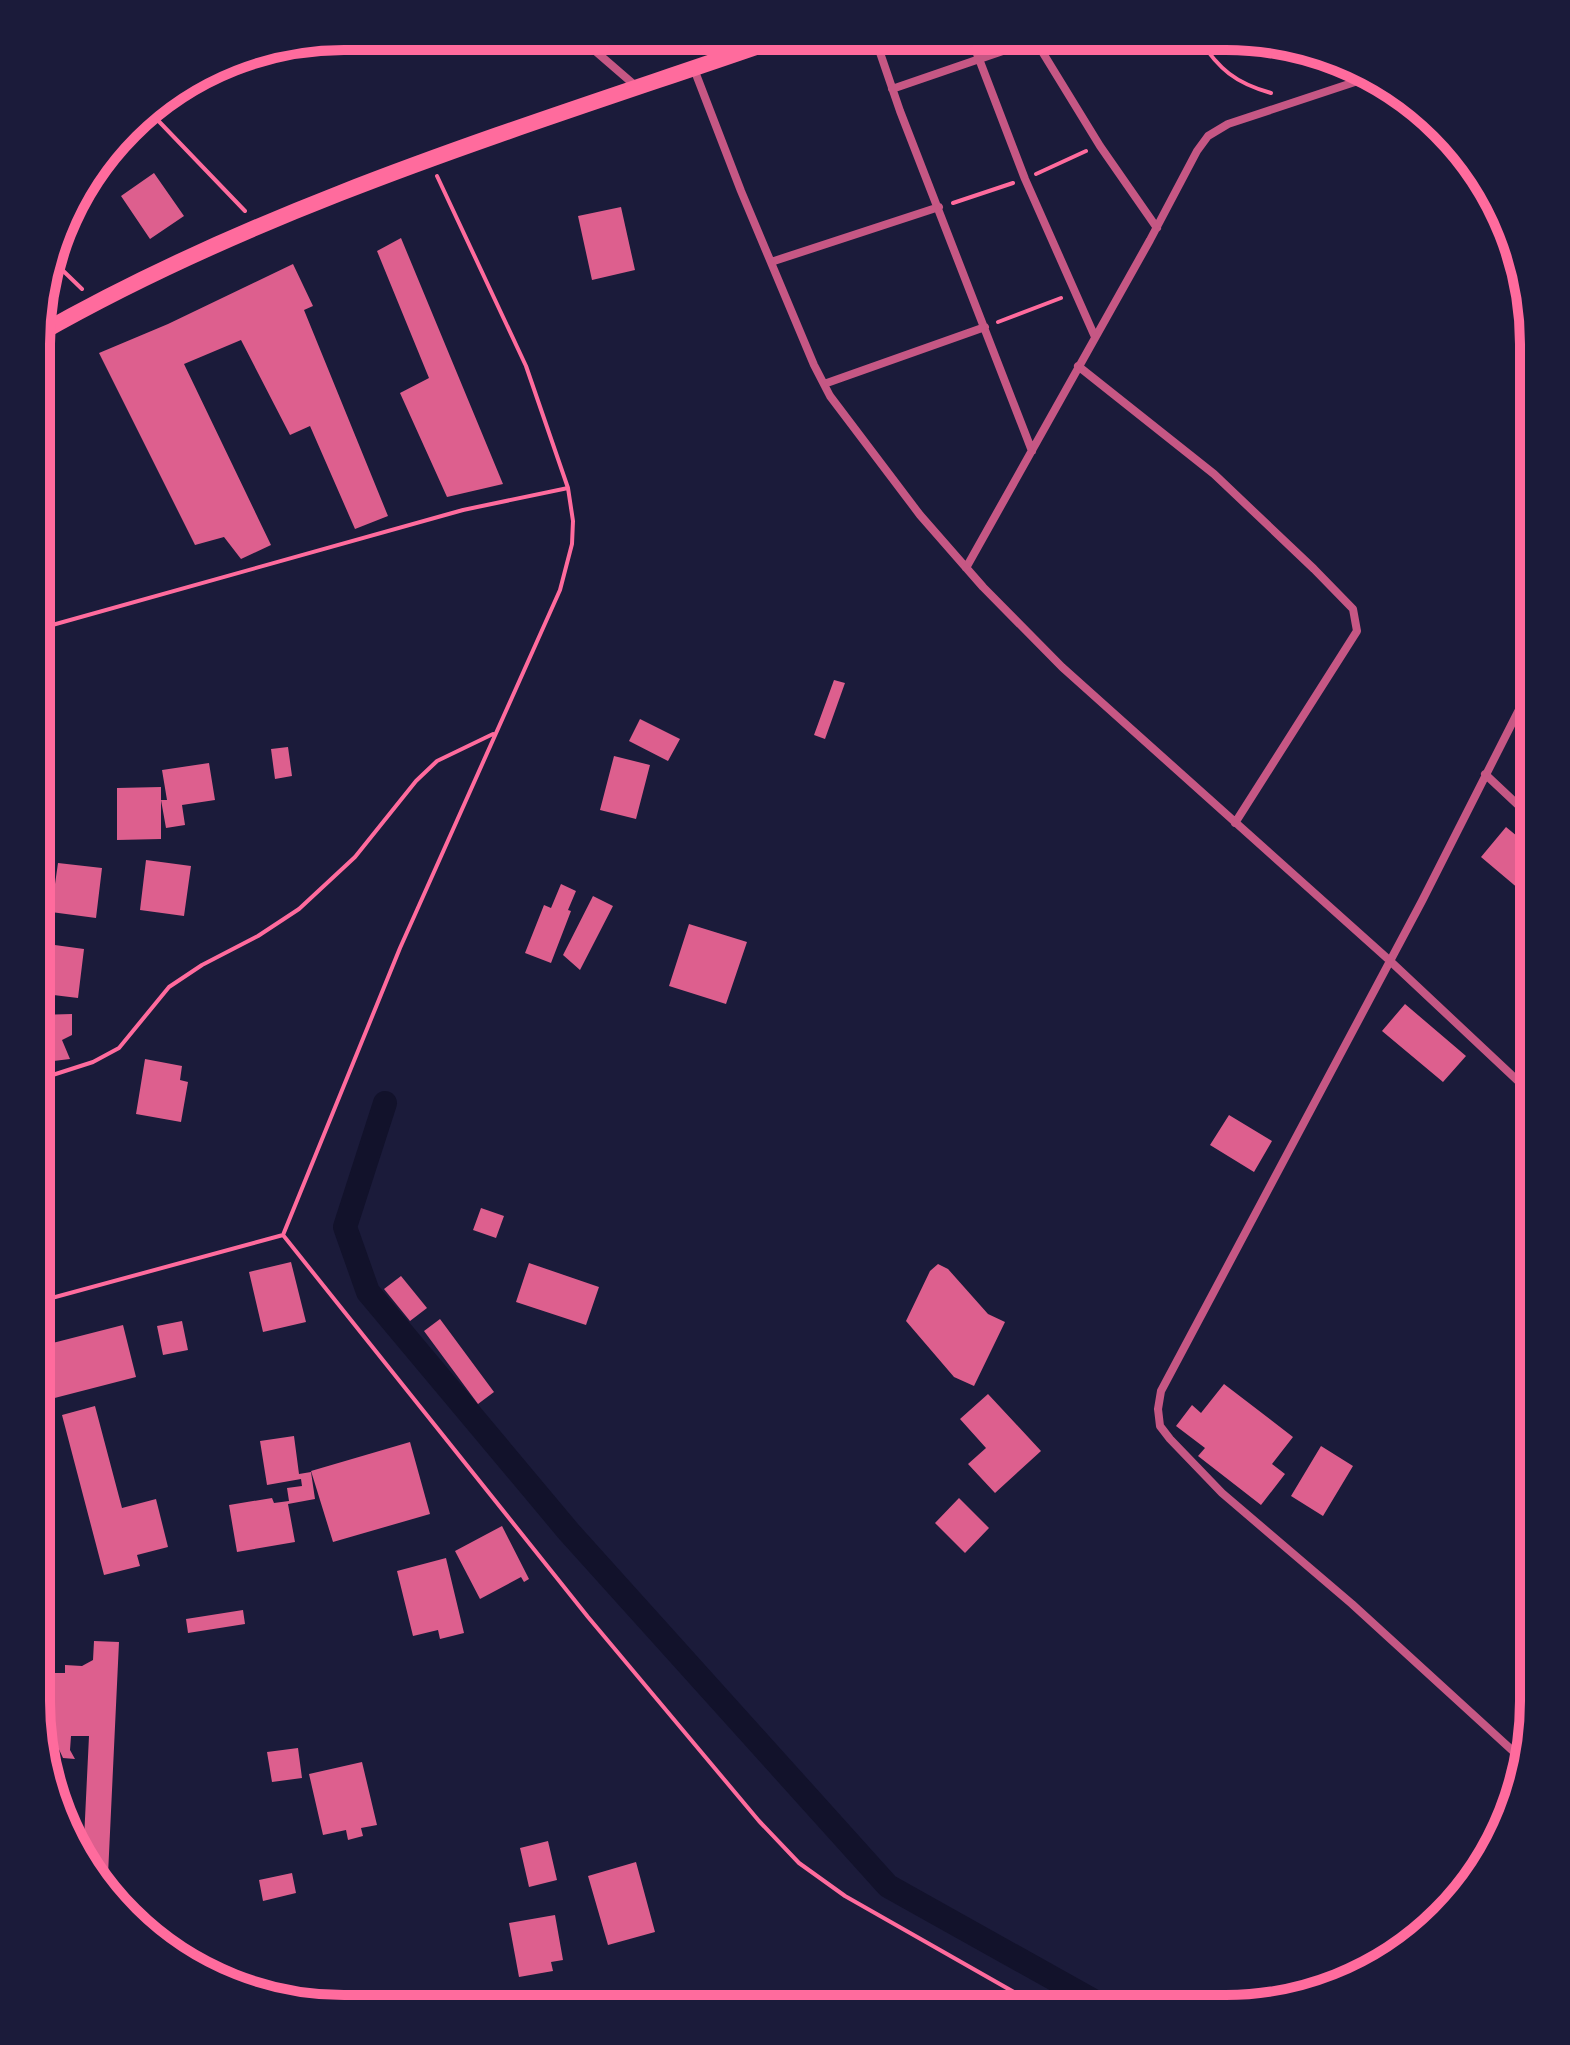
<svg xmlns="http://www.w3.org/2000/svg" width="1570" height="2045" font-family="'Open Sans',sans-serif">
<style>
.lines{fill:none;stroke-linecap:round;stroke-linejoin:round}
.canal{stroke:#12122b;stroke-width:24}
.building{fill:#dd5f8e}
.path{stroke:#ff6b9d;stroke-width:4}
.minor{stroke:#c65784;stroke-width:8}
.secondary{stroke:#ff6b9d;stroke-width:16}
.rim{fill:none;stroke:#ff6b9d;stroke-width:10}
</style>
<rect width="100%" height="100%" fill="#1b1b3a"/>
<g class="lines">
<path class="canal" d="M 385,1103 L 345,1227 L 368,1292 L 569,1532 L 888,1886 L 1108,2009"/>
</g>
<path class="building" d="M 154,173 L 184,216 L 150,239 L 121,196 Z
M 621,207 L 635,270 L 592,280 L 578,216 Z
M 401,238 L 503,484 L 447,497 L 400,393 L 429,378 L 377,251 Z
M 293,264 L 313,306 L 304,310 L 388,516 L 355,529 L 310,426 L 290,435 L 241,340 L 184,364 L 271,545 L 241,559 L 224,537 L 195,545 L 99,353 L 168,324 Z
M 834,680 L 845,683 L 825,739 L 814,735 Z
M 640,719 L 680,739 L 668,761 L 629,741 Z
M 288,747 L 292,776 L 275,779 L 271,749 Z
M 614,756 L 650,765 L 636,819 L 600,810 Z
M 209,763 L 215,800 L 182,805 L 185,825 L 166,828 L 161,800 L 167,800 L 162,770 Z
M 161,787 L 161,839 L 117,840 L 117,788 Z
M 1506,827 L 1534,850 L 1534,886 L 1526,895 L 1481,857 Z
M 146,860 L 191,866 L 184,916 L 140,910 Z
M 58,863 L 102,868 L 96,918 L 51,912 Z
M 561,884 L 576,891 L 568,910 L 571,911 L 551,963 L 525,953 L 544,905 L 551,908 Z
M 593,896 L 613,906 L 580,970 L 563,955 Z
M 689,924 L 747,942 L 726,1004 L 669,986 Z
M 40,943 L 84,949 L 78,998 L 37,993 Z
M 1405,1004 L 1466,1056 L 1443,1082 L 1382,1031 Z
M 72,1014 L 72,1035 L 62,1040 L 70,1059 L 37,1063 L 37,1015 Z
M 145,1059 L 182,1066 L 180,1080 L 188,1082 L 181,1122 L 136,1114 Z
M 1229,1115 L 1272,1141 L 1254,1172 L 1210,1145 Z
M 481,1208 L 504,1216 L 496,1238 L 473,1230 Z
M 291,1262 L 306,1322 L 263,1332 L 249,1272 Z
M 529,1263 L 599,1287 L 586,1325 L 516,1302 Z
M 938,1264 L 948,1269 L 988,1314 L 1005,1322 L 974,1386 L 954,1377 L 906,1321 L 930,1271 Z
M 401,1276 L 427,1308 L 410,1321 L 384,1289 Z
M 440,1319 L 494,1392 L 478,1404 L 424,1331 Z
M 182,1321 L 188,1350 L 163,1355 L 157,1326 Z
M 123,1325 L 136,1377 L 43,1401 L 37,1376 L 37,1347 Z
M 1224,1384 L 1293,1437 L 1272,1464 L 1285,1474 L 1261,1505 L 1198,1456 L 1205,1448 L 1176,1426 L 1192,1405 L 1201,1413 Z
M 988,1394 L 1041,1451 L 995,1493 L 968,1464 L 986,1448 L 960,1419 Z
M 95,1406 L 122,1508 L 156,1499 L 168,1547 L 137,1555 L 140,1566 L 104,1575 L 62,1415 Z
M 294,1436 L 299,1474 L 311,1472 L 315,1499 L 288,1504 L 295,1542 L 237,1552 L 229,1505 L 272,1498 L 274,1503 L 289,1501 L 287,1488 L 302,1486 L 301,1479 L 267,1485 L 260,1441 Z
M 410,1442 L 430,1514 L 333,1542 L 311,1471 Z
M 1321,1446 L 1353,1466 L 1323,1516 L 1291,1496 Z
M 959,1498 L 989,1528 L 965,1553 L 935,1523 Z
M 502,1526 L 529,1579 L 524,1582 L 521,1577 L 480,1599 L 455,1551 Z
M 446,1558 L 464,1633 L 440,1639 L 438,1630 L 413,1636 L 397,1571 Z
M 243,1610 L 245,1624 L 188,1633 L 186,1619 Z
M 94,1641 L 119,1642 L 107,1896 L 83,1860 L 89,1736 L 71,1736 L 70,1750 L 75,1759 L 63,1758 L 57,1745 L 46,1745 L 36,1701 L 36,1678 L 49,1673 L 65,1673 L 65,1665 L 82,1666 L 93,1660 Z
M 298,1748 L 302,1778 L 272,1782 L 267,1752 Z
M 362,1762 L 377,1825 L 361,1828 L 363,1836 L 348,1840 L 346,1830 L 323,1835 L 309,1774 Z
M 548,1841 L 557,1880 L 529,1887 L 520,1848 Z
M 636,1862 L 655,1932 L 608,1945 L 588,1876 Z
M 292,1873 L 296,1893 L 263,1901 L 259,1880 Z
M 555,1915 L 563,1960 L 551,1962 L 553,1971 L 519,1977 L 509,1923 Z"/>
<g class="lines">
<path class="path" d="M 1199,39 C 1219,69 1235,83 1271,93
M 147,109 L 245,211
M 1036,174 L 1086,151
M 437,176 L 526,366 L 568,488 L 573,521 L 572,544 L 560,590 L 400,948 L 283,1235 L 588,1617 L 759,1821 L 799,1863 L 845,1896 L 1042,2008
M 953,203 L 1013,183
M 53,261 L 82,289
M 998,322 L 1061,298
M 38,629 L 463,510 L 568,488
M 37,1080 L 93,1062 L 119,1048 L 169,987 L 202,965 L 258,936 L 299,909 L 355,857 L 416,781 L 437,761 L 493,734
M 37,1302 L 283,1235"/>
<path class="minor" d="M 579,37 L 638,88
M 875,38 L 900,111 L 1032,451
M 971,38 L 1025,179 L 1095,337
M 694,69 L 741,191 L 814,365 L 830,396 L 920,515 L 983,587 L 1062,667 L 1388,959 L 1534,1096
M 892,89 L 1035,40 L 1100,146 L 1157,228
M 771,262 L 939,207
M 1078,366 L 1214,474 L 1314,569 L 1353,609 L 1357,631 L 1235,823
M 824,384 L 985,327
M 966,568 L 1150,240 L 1197,151 L 1208,136 L 1228,124 L 1373,76
M 1485,774 L 1534,820
M 1525,1762 L 1352,1604 L 1222,1493 L 1170,1439 L 1160,1426 L 1158,1409 L 1161,1391 L 1422,901 L 1534,680"/>
<path class="secondary" d="M 39,334 C 270,202 534,124 785,37"/>
</g>
<path d="M0 0H1570V2045H0ZM344 50H1226A294 294 0 0 1 1520 344V1701A294 294 0 0 1 1226 1995H344A294 294 0 0 1 50 1701V344A294 294 0 0 1 344 50Z" fill="#1b1b3a" fill-rule="evenodd"/>
<path class="rim" d="M344 50H1226A294 294 0 0 1 1520 344V1701A294 294 0 0 1 1226 1995H344A294 294 0 0 1 50 1701V344A294 294 0 0 1 344 50Z"/>
</svg>
